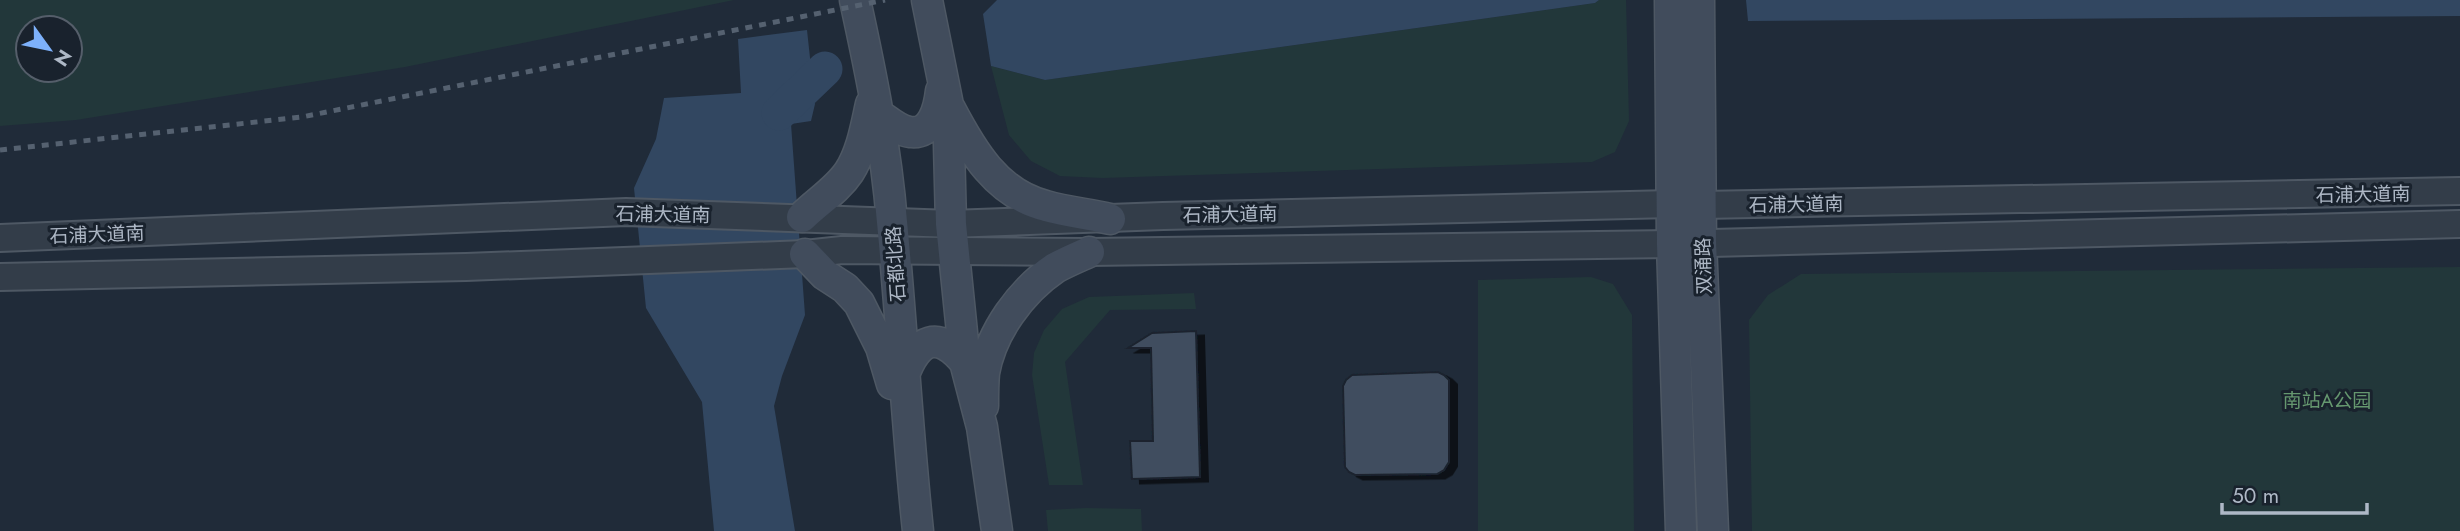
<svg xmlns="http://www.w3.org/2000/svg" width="2460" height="531" font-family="Jost,'Noto Sans SC',sans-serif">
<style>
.green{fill:#22373a;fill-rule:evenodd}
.water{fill:#324761}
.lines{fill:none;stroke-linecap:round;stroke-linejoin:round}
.river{stroke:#324761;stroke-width:35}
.building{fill:#414e5e;stroke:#1b242f;stroke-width:2;filter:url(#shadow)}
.tertiary-casing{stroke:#4e5864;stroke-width:30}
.secondary-casing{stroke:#4e5864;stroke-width:33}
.tertiary{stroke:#333d49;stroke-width:26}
.secondary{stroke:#414c5c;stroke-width:30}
.rail{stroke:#556170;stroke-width:5;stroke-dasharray:7 7;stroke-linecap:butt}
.labels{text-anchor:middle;stroke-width:6;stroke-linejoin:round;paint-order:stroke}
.street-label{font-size:19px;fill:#aeb8c6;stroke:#19222d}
.park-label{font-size:19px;fill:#65976f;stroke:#19222d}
</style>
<defs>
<filter id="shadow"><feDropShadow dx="8" dy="4.5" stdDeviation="0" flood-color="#0009"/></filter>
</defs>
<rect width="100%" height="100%" fill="#202b39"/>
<path class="green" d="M 0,0 L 734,0 L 405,67 L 76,120 L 0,126 ZM 28,28 L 70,28 L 70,70 L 28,70 Z
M 1599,0 L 1626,0 L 1629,121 L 1615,152 L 1592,162 L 1103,178 L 1060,176 L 1031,161 L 1009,135 L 991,66 L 1045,80 L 1595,3 Z
M 2460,267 L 2460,531 L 1752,531 L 1749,320 L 1768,295 L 1801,274 Z
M 1591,277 L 1613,284 L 1632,315 L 1634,531 L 1478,531 L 1478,280 Z
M 1194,293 L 1196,309 L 1110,310 L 1065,362 L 1083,485 L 1049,485 L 1032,375 L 1034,353 L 1044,330 L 1062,309 L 1089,297 Z
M 1086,508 L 1141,509 L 1142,531 L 1048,531 L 1046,510 Z"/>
<path class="water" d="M 997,0 L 1599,0 L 1595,3 L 1045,80 L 991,66 L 983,14 Z
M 1746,0 L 2460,0 L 2460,16 L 1748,21 Z
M 807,30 L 815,104 L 811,121 L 791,124 L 805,315 L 782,376 L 774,406 L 795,531 L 714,531 L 702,402 L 646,308 L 634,188 L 656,139 L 664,98 L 741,93 L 738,39 Z"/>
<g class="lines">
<path class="river" d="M 779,113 L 825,69"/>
</g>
<path class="building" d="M 1196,331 L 1200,477 L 1132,479 L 1130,441 L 1153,441 L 1151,348 L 1128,348 L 1152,333 Z
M 1438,372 L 1444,375 L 1449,380 L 1449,462 L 1444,470 L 1437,474 L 1355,475 L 1349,472 L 1345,467 L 1343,386 L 1346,380 L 1352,375 Z"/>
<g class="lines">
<defs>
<path id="tertiary" d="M 0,238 L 626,212 L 951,224 L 1163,216 L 1672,204 L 1702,205 L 2460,191
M 0,277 L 466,267 L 805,254 L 842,250 L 1089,252 L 1672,244 L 2460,224"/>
<path id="secondary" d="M 855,0 C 871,73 886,147 892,222 C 902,325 907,428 918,531
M 927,0 L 948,105 L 951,224 L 965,362 L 982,427 L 997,531
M 1670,0 L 1672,244 L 1681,531
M 1699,0 L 1701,242 L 1713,531
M 950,109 C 972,151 997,194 1046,206 C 1067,212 1089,214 1110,219
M 879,115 C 888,121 899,131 910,132 C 933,135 939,108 941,91
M 802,217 C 817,202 837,190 849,172 C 862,152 866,126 871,104
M 805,254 L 825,275 L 845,288 L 859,303 L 881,347 L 892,384
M 904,375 C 917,339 938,329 965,362
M 983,406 C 983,395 983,384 984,373 C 991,332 1021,291 1055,268 C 1066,262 1078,257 1089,252"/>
</defs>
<use href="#tertiary" class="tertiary-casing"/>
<use href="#secondary" class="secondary-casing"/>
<use href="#tertiary" class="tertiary"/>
<use href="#secondary" class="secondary"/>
<path class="rail" d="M 0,150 L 302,117 L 885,0"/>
</g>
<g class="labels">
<g class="street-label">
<text transform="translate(2363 194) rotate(-1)" y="7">石浦大道南</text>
<text transform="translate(1796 204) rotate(-1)" y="7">石浦大道南</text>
<text transform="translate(663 214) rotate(1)" y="7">石浦大道南</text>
<text transform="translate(1230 214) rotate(-1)" y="7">石浦大道南</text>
<text transform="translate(97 234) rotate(-2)" y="7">石浦大道南</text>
<text transform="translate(895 264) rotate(-94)" y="7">石都北路</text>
<text transform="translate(1703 266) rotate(-92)" y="7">双涌路</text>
</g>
<g class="park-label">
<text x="2327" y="407">南站A公园</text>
</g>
</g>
<g transform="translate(49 49) rotate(123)"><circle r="33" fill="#19222d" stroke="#555e6a" stroke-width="2"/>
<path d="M0-5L12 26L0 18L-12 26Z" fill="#7db1fb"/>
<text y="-10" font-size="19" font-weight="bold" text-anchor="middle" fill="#aeb8c6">N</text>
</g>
<path d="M2222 503v10h145v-10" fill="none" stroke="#aeb8c6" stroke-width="3.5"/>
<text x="2232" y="503" font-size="21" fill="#aeb8c6" stroke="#19222d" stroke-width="5" paint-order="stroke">50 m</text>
</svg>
